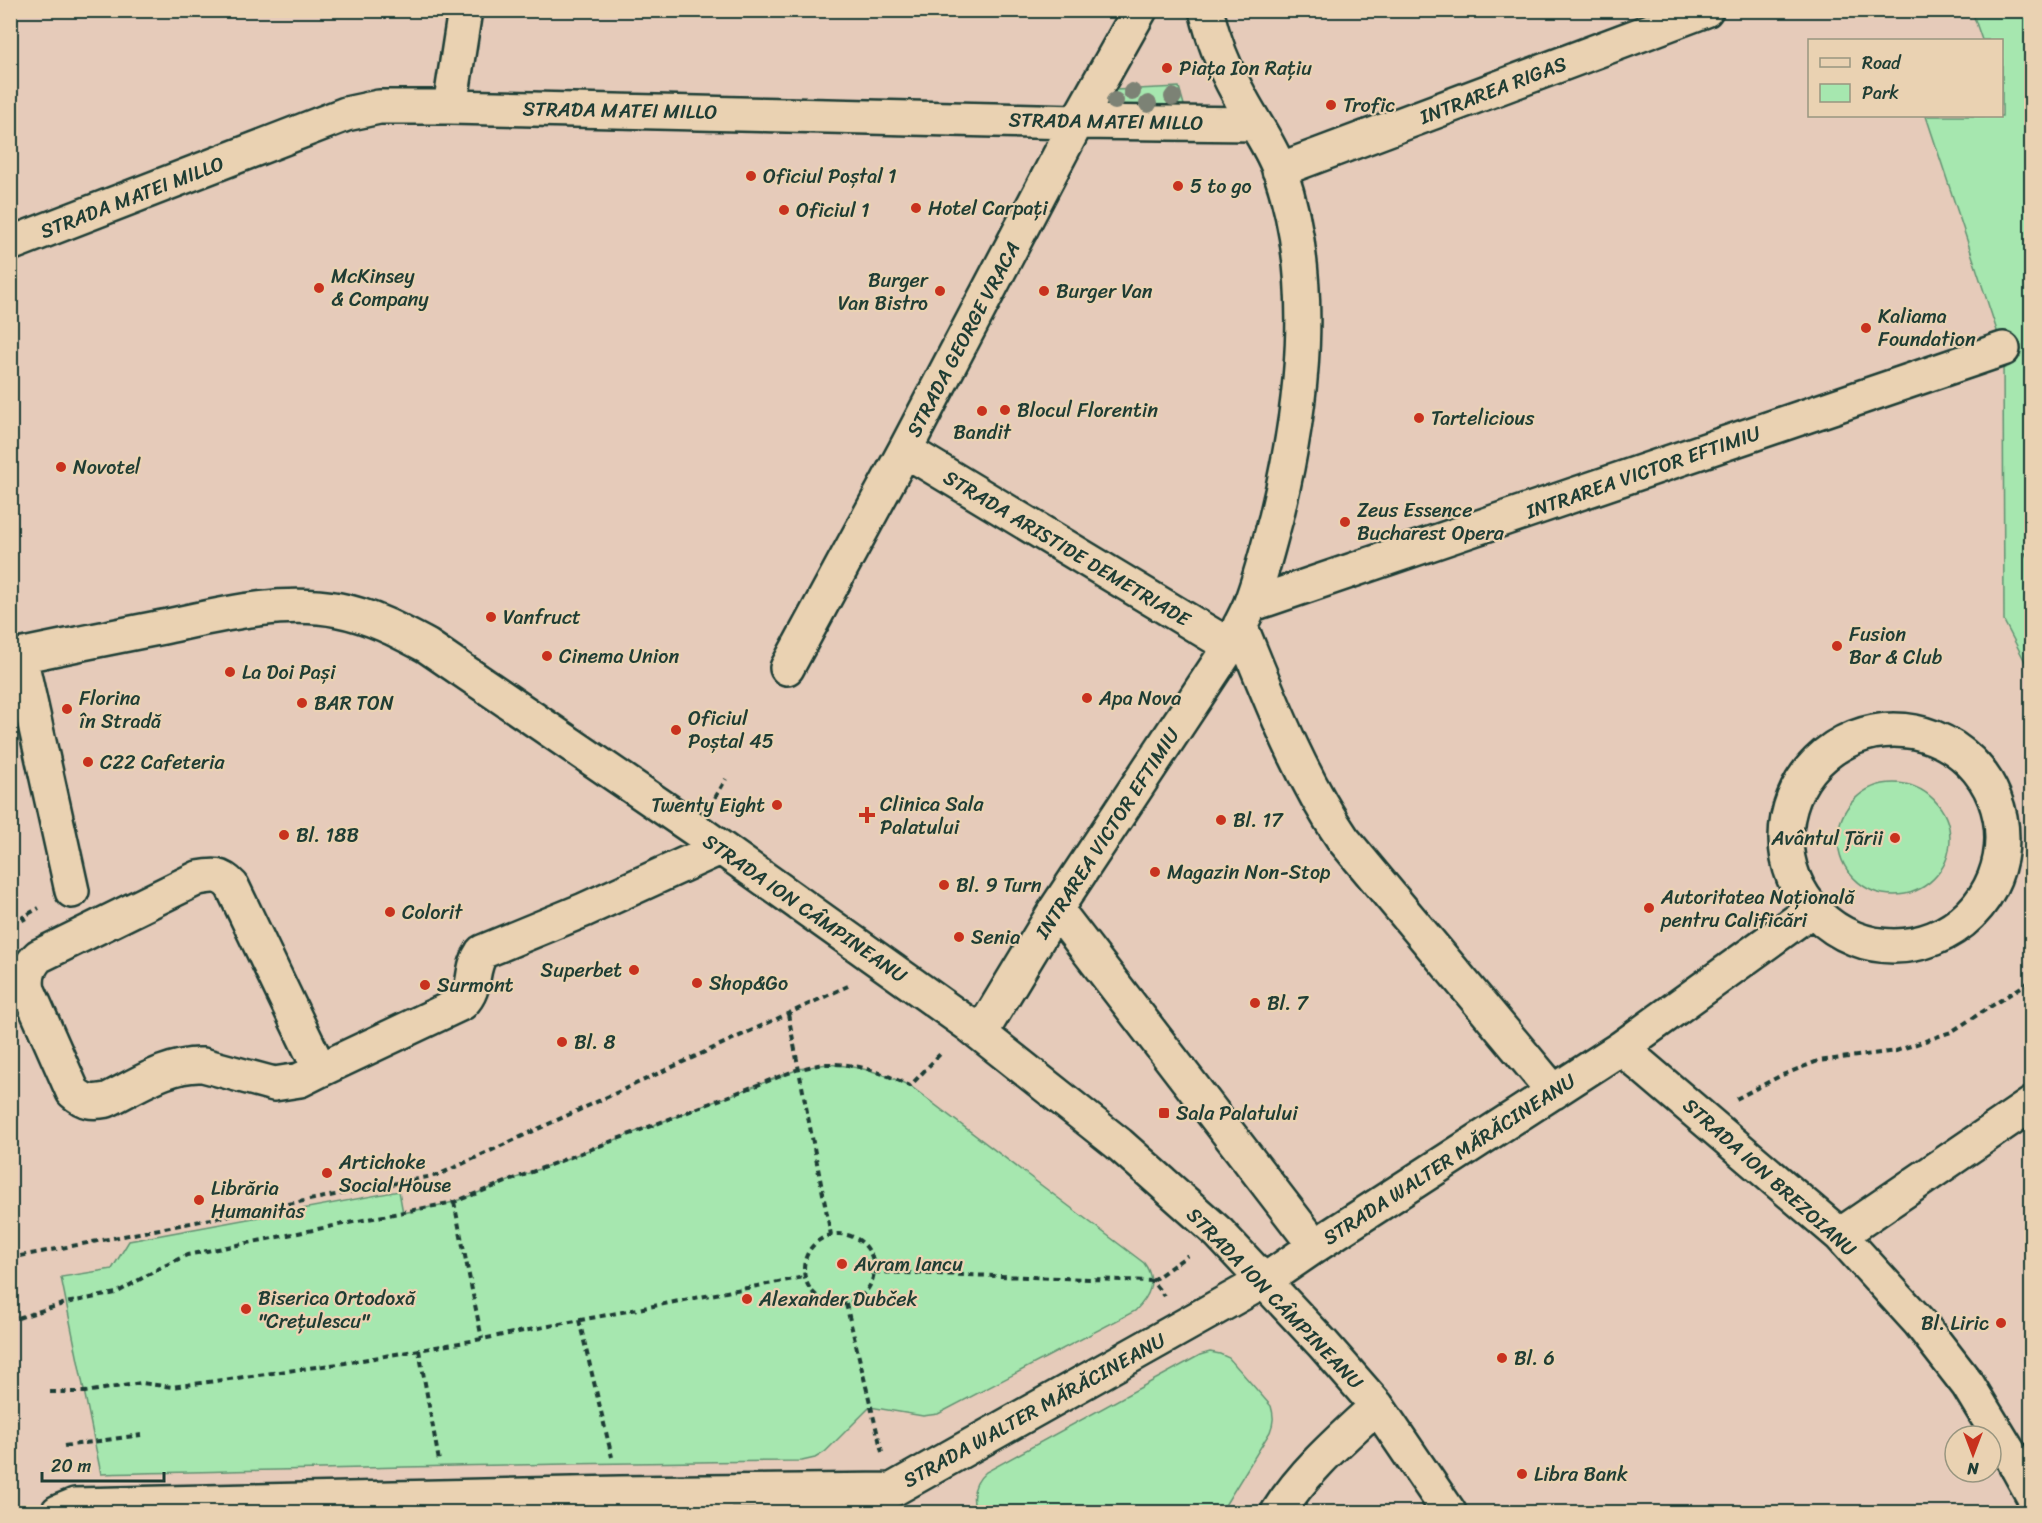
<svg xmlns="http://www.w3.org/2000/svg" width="2042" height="1523" font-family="Sriracha,sans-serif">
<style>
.green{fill:#a6e7af;stroke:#629272;stroke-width:1.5}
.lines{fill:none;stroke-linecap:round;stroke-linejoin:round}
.minor-casing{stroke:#1f3d34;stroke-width:38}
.path{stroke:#1f3d34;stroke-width:4;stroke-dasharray:6 4.5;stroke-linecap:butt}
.minor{stroke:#ead2b2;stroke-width:33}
.tree{fill:#7c8274}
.poi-dot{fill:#c8321e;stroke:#ead2b2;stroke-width:2}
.labels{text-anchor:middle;stroke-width:4.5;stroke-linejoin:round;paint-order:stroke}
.poi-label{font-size:20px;fill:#1f3d34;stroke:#ead2b2;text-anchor:start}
.street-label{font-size:20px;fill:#1f3d34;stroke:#ead2b2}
</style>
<rect width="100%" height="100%" fill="#e6cbba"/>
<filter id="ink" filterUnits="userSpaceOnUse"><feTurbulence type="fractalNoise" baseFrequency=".0167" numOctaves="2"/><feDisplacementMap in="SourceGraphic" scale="12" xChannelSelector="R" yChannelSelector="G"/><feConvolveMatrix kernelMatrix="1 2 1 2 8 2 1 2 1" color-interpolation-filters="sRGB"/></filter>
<g filter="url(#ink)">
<path class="green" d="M 1972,11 L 2031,11 L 2031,673 L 2004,621 L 2003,349 L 1926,116 L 2002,116 L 2002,40 L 1982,40 Z
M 1179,87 L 1189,123 L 1077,122 L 1094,91 Z
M1838 839a56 56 0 1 1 112 0a56 56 0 1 1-112 0Z
M 827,1064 C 861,1067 879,1071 910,1086 L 1144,1263 C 1157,1281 1150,1296 1135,1311 L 938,1414 L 923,1416 L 870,1407 L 825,1452 L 815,1458 L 802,1461 C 568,1462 335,1469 101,1474 L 61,1277 L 112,1269 L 129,1241 L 399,1191 L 403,1213 L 454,1202 L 799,1069 Z
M 1210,1352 L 1220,1354 L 1229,1358 L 1271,1406 C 1274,1416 1274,1422 1270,1432 L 1221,1512 L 976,1512 C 971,1497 973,1483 986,1472 L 1200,1355 Z"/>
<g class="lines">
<defs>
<path id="minor" d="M 450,107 L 465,10
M 1279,170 L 1706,10
M 10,244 L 346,114 L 379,107 L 450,107 L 1077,122 L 1255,124
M 905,450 L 1230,646
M 1250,605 L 2003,349
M 1240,625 C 1270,698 1298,773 1343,839 L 1554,1092
M 20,656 L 72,891
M 10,658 C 61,647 112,637 163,627 C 220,615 281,599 339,610 C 371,616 399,631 427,646 L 696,830 L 968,1024 L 1119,1144 L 1219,1233 L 1323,1344 L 1377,1406 L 1449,1512
M 787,668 L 905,450 L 1077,122 L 1140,10
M1786 838a108 108 0 1 1 216 0a108 108 0 1 1-216 0Z
M 1056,909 L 1315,1246
M 981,1033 L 1056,909 L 1230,646 C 1236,632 1244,619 1250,605 C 1261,577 1268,547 1276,518 C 1303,407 1318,282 1280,171 C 1270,143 1250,118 1237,91 C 1223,66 1213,38 1206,10
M 1621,1048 L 1840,1235 L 1920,1323 L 1968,1385 L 2010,1454 L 2032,1494
M 320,1070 L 232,886 C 221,874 214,875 198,878 L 39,956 C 29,965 25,976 28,990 L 73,1092 C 84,1102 92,1103 107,1100 C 136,1086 169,1063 203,1065 L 274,1084 L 300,1080 L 320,1070 L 462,1003 C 478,987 469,971 482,952 L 584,910 L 720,848
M 1840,1235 L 2032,1104
M 58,1512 L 75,1505 L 620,1493 L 892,1490 L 1264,1281 L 1315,1246 L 1621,1048 L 1812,910
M 1278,1512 C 1304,1471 1341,1439 1377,1406"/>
</defs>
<use href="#minor" class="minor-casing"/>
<path class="path" d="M 2031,10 L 2032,11
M 2032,521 L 2027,552 L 2032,574
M 715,798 L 726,779
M 25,921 L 23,917 L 39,908
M 788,1014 L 831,1235
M 1736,1099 L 1780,1076 L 1818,1061 L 1896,1051 L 1951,1032 L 2032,980
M 454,1202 L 482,1339
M804 1269a35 35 0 1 1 70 0a35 35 0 1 1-70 0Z
M 10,1258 L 438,1175 L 848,986
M 874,1272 L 1152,1281 L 1164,1296
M 1152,1281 L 1188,1255
M 846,1304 L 882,1452
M 18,1318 L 66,1303 L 116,1293 L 160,1268 L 187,1255 L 454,1202 L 799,1069 C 808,1068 818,1064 827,1064 C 857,1063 884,1073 910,1086 L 942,1052
M 579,1320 L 612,1457
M 419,1350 L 439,1461
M 50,1392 L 85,1392 L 141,1383 L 172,1387 L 345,1363 L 482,1339 L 804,1277
M 64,1446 L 141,1435"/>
<use href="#minor" class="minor"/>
</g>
<g class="tree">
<circle cx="1132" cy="92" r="9"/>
<circle cx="1173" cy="97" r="9"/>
<circle cx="1115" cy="101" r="9"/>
<circle cx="1148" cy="104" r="9"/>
</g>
</g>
<g class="poi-dot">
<circle cx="1167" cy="68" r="6"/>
<circle cx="1331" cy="105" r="6"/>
<circle cx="751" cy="176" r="6"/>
<circle cx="1178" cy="186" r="6"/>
<circle cx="916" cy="208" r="6"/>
<circle cx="784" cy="210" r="6"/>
<circle cx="319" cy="288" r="6"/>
<circle cx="940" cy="291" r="6"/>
<circle cx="1044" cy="291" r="6"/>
<circle cx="1866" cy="328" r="6"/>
<circle cx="1005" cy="410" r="6"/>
<circle cx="982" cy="411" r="6"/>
<circle cx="1419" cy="418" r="6"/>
<circle cx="61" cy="467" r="6"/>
<circle cx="1345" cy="522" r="6"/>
<circle cx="491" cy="617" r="6"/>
<circle cx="1837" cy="646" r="6"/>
<circle cx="547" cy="656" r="6"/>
<circle cx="230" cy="672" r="6"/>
<circle cx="1087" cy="698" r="6"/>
<circle cx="302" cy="703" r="6"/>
<circle cx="67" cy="709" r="6"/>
<circle cx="676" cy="730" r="6"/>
<circle cx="88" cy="762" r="6"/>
<circle cx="777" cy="805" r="6"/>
<path d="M864 806h6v6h6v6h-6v6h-6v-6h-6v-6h6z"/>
<circle cx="1221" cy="820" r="6"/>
<circle cx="284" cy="835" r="6"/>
<circle cx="1895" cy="838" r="6"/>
<circle cx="1155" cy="872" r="6"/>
<circle cx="944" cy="885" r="6"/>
<circle cx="1649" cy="908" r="6"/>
<circle cx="390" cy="912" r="6"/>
<circle cx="959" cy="937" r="6"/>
<circle cx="634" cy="970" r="6"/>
<circle cx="697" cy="983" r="6"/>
<circle cx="425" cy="985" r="6"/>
<circle cx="1255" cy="1003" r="6"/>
<circle cx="562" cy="1042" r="6"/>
<rect x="1158" y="1107" width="12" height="12" rx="3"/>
<circle cx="327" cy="1173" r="6"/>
<circle cx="199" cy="1200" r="6"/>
<circle cx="842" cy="1264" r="6"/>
<circle cx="747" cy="1299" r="6"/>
<circle cx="246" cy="1309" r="6"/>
<circle cx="2001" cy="1323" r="6"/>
<circle cx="1502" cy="1358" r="6"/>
<circle cx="1522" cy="1474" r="6"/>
</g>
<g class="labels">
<g class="poi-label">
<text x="1179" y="75">Piața Ion Rațiu</text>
<text x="1343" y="112">Trofic</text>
<text x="763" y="183">Oficiul Poștal 1</text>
<text x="1190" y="193">5 to go</text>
<text x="928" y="215">Hotel Carpați</text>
<text x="796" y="217">Oficiul 1</text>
<text x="331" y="283">McKinsey<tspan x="331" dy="23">&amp; Company</tspan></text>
<text x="928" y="287" text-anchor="end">Burger<tspan x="928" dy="23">Van Bistro</tspan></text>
<text x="1056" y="298">Burger Van</text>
<text x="1878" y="323">Kaliama<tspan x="1878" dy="23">Foundation</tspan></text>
<text x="1017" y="417">Blocul Florentin</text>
<text x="1431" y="425">Tartelicious</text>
<text x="982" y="439" text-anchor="middle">Bandit</text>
<text x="73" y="474">Novotel</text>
<text x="1357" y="517">Zeus Essence<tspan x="1357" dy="23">Bucharest Opera</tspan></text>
<text x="503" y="624">Vanfruct</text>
<text x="1849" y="641">Fusion<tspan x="1849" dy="23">Bar &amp; Club</tspan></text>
<text x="559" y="663">Cinema Union</text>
<text x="242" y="679">La Doi Pași</text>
<text x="79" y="705">Florina<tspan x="79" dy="23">în Stradă</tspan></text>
<text x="1099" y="705">Apa Nova</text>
<text x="314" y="710">BAR TON</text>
<text x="688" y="725">Oficiul<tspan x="688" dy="23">Poștal 45</tspan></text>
<text x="100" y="769">C22 Cafeteria</text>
<text x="880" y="811">Clinica Sala<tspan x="880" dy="23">Palatului</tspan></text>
<text x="765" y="812" text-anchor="end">Twenty Eight</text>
<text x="1233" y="827">Bl. 17</text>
<text x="296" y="842">Bl. 18B</text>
<text x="1883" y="845" text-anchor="end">Avântul Țării</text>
<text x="1167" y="879">Magazin Non-Stop</text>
<text x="956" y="892">Bl. 9 Turn</text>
<text x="1661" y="904">Autoritatea Națională<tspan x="1661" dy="23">pentru Calificări</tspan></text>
<text x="402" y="919">Colorit</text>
<text x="971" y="944">Senia</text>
<text x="622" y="977" text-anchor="end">Superbet</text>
<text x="709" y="990">Shop&amp;Go</text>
<text x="437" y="992">Surmont</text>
<text x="1267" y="1010">Bl. 7</text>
<text x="574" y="1049">Bl. 8</text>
<text x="1176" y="1120">Sala Palatului</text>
<text x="339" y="1169">Artichoke<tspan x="339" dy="23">Social House</tspan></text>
<text x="211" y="1195">Librăria<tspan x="211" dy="23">Humanitas</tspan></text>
<text x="854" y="1271">Avram Iancu</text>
<text x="258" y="1305">Biserica Ortodoxă<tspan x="258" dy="23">"Crețulescu"</tspan></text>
<text x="759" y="1306">Alexander Dubček</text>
<text x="1989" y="1330" text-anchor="end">Bl. Liric</text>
<text x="1514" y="1365">Bl. 6</text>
<text x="1534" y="1481">Libra Bank</text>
</g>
<g class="street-label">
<text transform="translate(1493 90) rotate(-21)" y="7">INTRAREA RIGAS</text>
<text transform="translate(620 110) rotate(1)" y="7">STRADA MATEI MILLO</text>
<text transform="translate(1106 121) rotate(1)" y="7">STRADA MATEI MILLO</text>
<text transform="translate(132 197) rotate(-21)" y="7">STRADA MATEI MILLO</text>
<text transform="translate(963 339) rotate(-62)" y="7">STRADA GEORGE VRACA</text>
<text transform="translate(1643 472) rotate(-19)" y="7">INTRAREA VICTOR EFTIMIU</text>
<text transform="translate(1067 548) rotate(31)" y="7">STRADA ARISTIDE DEMETRIADE</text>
<text transform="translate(1107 833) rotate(-57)" y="7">INTRAREA VICTOR EFTIMIU</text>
<text transform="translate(805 908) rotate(35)" y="7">STRADA ION CÂMPINEANU</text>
<text transform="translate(1449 1159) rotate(-33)" y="7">STRADA WALTER MĂRĂCINEANU</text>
<text transform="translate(1770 1177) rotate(42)" y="7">STRADA ION BREZOIANU</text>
<text transform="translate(1275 1298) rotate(46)" y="7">STRADA ION CÂMPINEANU</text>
<text transform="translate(1034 1410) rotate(-29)" y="7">STRADA WALTER MĂRĂCINEANU</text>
</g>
</g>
<rect width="2042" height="1523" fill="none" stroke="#ead2b2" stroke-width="36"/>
<rect x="18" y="18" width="2006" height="1487" fill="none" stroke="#1f3d34" stroke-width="2" filter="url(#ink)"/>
<rect x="1808" y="39" width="195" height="78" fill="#ead2b2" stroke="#999680" stroke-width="1.5"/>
<rect x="1820" y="58" width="30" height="9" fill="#ead2b2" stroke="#999680" stroke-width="1.5"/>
<text x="1862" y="69" font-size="18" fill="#1f3d34">Road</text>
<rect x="1820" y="84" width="30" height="18" fill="#a6e7af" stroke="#999680" stroke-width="1.5"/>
<text x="1862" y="99" font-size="18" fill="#1f3d34">Park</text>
<g transform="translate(1973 1454) rotate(180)"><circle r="28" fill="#ead2b2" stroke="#999680" stroke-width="1.5"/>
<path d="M0-4.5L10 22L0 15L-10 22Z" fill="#c8321e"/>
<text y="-9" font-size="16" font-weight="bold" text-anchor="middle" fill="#1f3d34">N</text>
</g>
<path d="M42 1472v9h122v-9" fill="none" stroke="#1f3d34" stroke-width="3"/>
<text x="51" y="1472" font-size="18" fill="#1f3d34" stroke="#ead2b2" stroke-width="4.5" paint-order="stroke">20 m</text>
</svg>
